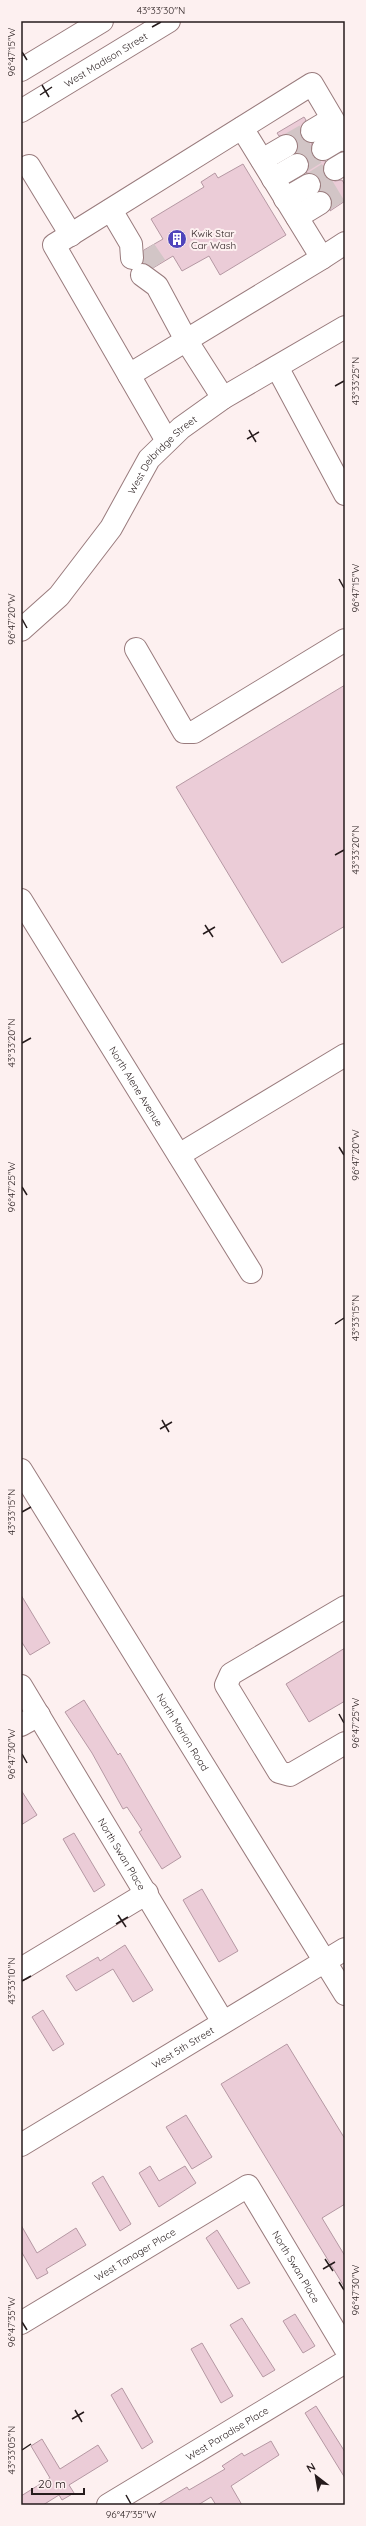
<svg xmlns="http://www.w3.org/2000/svg" width="366" height="2526" font-family="Quicksand,sans-serif">
<style>
.building{fill:#ebccd7;stroke:#b598a3}
.lines{fill:none;stroke-linecap:round;stroke-linejoin:round}
.minor-tunnel{stroke:#d2c5c6;stroke-width:22;stroke-dasharray:22 11;stroke-linecap:butt}
.minor-casing{stroke:#997b7d;stroke-width:24}
.major-casing{stroke:#997b7d;stroke-width:24}
.minor{stroke:#fff;stroke-width:22}
.major{stroke:#fff;stroke-width:22}
.ticks{fill:none;stroke:#261b1c;stroke-width:1.5}
.labels{text-anchor:middle;stroke-width:4;stroke-linejoin:round;paint-order:stroke}
.street-label{font-size:10px;fill:#261b1c;stroke:#fdf0f0}
.poi-label{font-size:10px;fill:#261b1c;stroke:#fdf0f0;text-anchor:start}
.neatline{fill:none;stroke:#261b1c;stroke-width:1.5}
.ticks-label{font-size:10px;text-anchor:middle;fill:#261b1c}
</style>
<rect width="100%" height="100%" fill="#fdf0f0"/>
<path class="building" d="M 304,117 L 306,120 L 300,131 L 302,138 L 312,143 L 312,155 L 317,160 L 326,161 L 323,169 L 325,176 L 335,181 L 342,180 L 345,185 L 345,201 L 330,211 L 332,203 L 331,197 L 320,191 L 320,179 L 316,174 L 306,173 L 309,165 L 308,159 L 304,154 L 297,153 L 298,146 L 297,139 L 292,135 L 279,136 L 277,133 Z
M 243,164 L 286,235 L 220,275 L 209,256 L 182,271 L 173,256 L 153,268 L 143,263 L 144,250 L 163,239 L 151,219 L 204,187 L 201,182 L 215,173 L 218,178 Z
M 345,685 L 345,926 L 282,963 L 176,787 Z
M 21,1595 L 50,1643 L 30,1655 L 21,1641 Z
M 345,1648 L 345,1701 L 309,1722 L 286,1684 Z
M 84,1700 L 118,1755 L 120,1753 L 181,1857 L 162,1869 L 139,1832 L 142,1830 L 127,1807 L 123,1809 L 92,1753 L 65,1712 Z
M 21,1790 L 37,1815 L 21,1825 Z
M 74,1833 L 105,1885 L 94,1892 L 63,1839 Z
M 202,1889 L 238,1951 L 219,1962 L 183,1900 Z
M 125,1945 L 153,1990 L 133,2002 L 113,1969 L 76,1991 L 66,1976 L 98,1957 L 100,1961 Z
M 43,2010 L 64,2044 L 53,2051 L 32,2017 Z
M 287,2044 L 345,2139 L 345,2204 L 322,2218 L 345,2256 L 345,2288 L 221,2084 Z
M 186,2115 L 212,2157 L 192,2169 L 166,2127 Z
M 150,2166 L 159,2181 L 185,2166 L 196,2183 L 159,2207 L 139,2173 Z
M 103,2176 L 131,2224 L 120,2231 L 92,2183 Z
M 21,2225 L 37,2253 L 76,2228 L 86,2245 L 46,2269 L 48,2273 L 37,2279 L 21,2251 Z
M 217,2230 L 250,2283 L 238,2289 L 206,2238 Z
M 295,2314 L 315,2346 L 303,2353 L 283,2321 Z
M 242,2318 L 275,2370 L 263,2377 L 230,2325 Z
M 202,2343 L 233,2396 L 221,2403 L 191,2349 Z
M 122,2388 L 153,2442 L 142,2449 L 111,2395 Z
M 316,2406 L 345,2452 L 345,2478 L 305,2413 Z
M 42,2439 L 60,2469 L 98,2445 L 108,2461 L 69,2485 L 74,2493 L 62,2500 L 59,2495 L 43,2505 L 21,2505 L 21,2496 L 50,2478 L 31,2446 Z
M 271,2441 L 279,2455 L 231,2486 L 242,2505 L 216,2505 L 211,2497 L 198,2505 L 157,2505 L 187,2487 L 189,2490 L 225,2469 L 222,2466 L 242,2453 L 244,2456 Z"/>
<g class="lines">
<path class="minor-tunnel" d="M 286,146 L 312,131
M 297,165 L 323,149
M 309,185 L 335,169
M 320,203 L 345,188
M 145,250 L 156,266"/>
<defs>
<g id="minor">
<path d="M 242,128 L 322,258 L 345,243"/>
<path d="M 312,131 L 332,119"/>
<path d="M 323,149 L 343,137"/>
<path d="M 262,160 L 286,146"/>
<path d="M 29,166 L 71,235"/>
<path d="M 335,169 L 345,163"/>
<path d="M 273,179 L 297,165"/>
<path d="M 285,199 L 309,185"/>
<path d="M 111,210 L 131,244 L 132,258"/>
<path d="M 297,217 L 320,203"/>
<path d="M 142,275 L 157,286 L 186,340 L 223,398"/>
<path d="M 277,367 L 345,494"/>
<path d="M 129,375 L 322,258"/>
<path d="M 167,441 L 54,245 L 312,84 L 345,140"/>
<path id="s1" d="M 21,630 L 59,596 L 111,528 L 149,459 L 181,428 L 223,398 L 345,327"/>
<path d="M 136,649 L 184,732 L 194,732 L 345,640"/>
<path id="s2" d="M 21,900 L 251,1272"/>
<path d="M 179,1155 L 345,1055"/>
<path d="M 345,1607 L 231,1674 L 226,1685 L 279,1772 L 290,1775 L 345,1743"/>
<path id="s3" d="M 21,1686 L 223,2022"/>
<path d="M 21,1725 L 39,1715"/>
<path d="M 21,1969 L 147,1893"/>
<path id="s4" d="M 21,2145 L 345,1949"/>
<path id="s5" d="M 21,2323 L 248,2186 L 345,2348"/>
<path id="s6" d="M 108,2505 L 345,2362"/>
</g>
<g id="major">
<path d="M 21,70 L 102,21"/>
<path id="s7" d="M 21,111 L 169,21"/>
<path id="s8" d="M 21,1470 L 345,1994"/>
</g>
</defs>
<use href="#minor" class="minor-casing"/>
<use href="#major" class="major-casing"/>
<use href="#minor" class="minor"/>
<use href="#major" class="major"/>
</g>
<path class="ticks" d="M 152,27 L 161,22M 22,52 L 27,60M 42,85 L 49,97M 40,95 L 52,87M 335,386 L 344,381M 249,430 L 256,442M 247,439 L 259,432M 339,579 L 344,588M 22,619 L 27,628M 335,855 L 344,850M 205,925 L 213,937M 203,934 L 215,927M 22,1043 L 31,1038M 339,1147 L 344,1155M 22,1187 L 27,1195M 335,1324 L 344,1318M 162,1420 L 169,1432M 160,1429 L 172,1422M 22,1512 L 31,1507M 339,1714 L 344,1723M 22,1754 L 27,1763M 118,1915 L 126,1927M 116,1924 L 128,1917M 22,1981 L 31,1976M 325,2259 L 333,2271M 323,2269 L 335,2262M 339,2282 L 344,2290M 22,2322 L 27,2330M 75,2410 L 82,2422M 72,2419 L 84,2412M 22,2450 L 31,2444M 126,2495 L 131,2504"/>
<defs>
<symbol id="building-disc" viewBox="-11 -11 22 22"><circle r="9.5" fill="#4f44bb" stroke="#fdf0f0"/><path d="M-4-6H4V6H1V3H-1V6H-4ZM-2.5-4.3h1.7v1.8h-1.7ZM.8-4.3h1.7v1.8H.8ZM-2.5-1h1.7V.8h-1.7ZM.8-1h1.7V.8H.8Z" fill="#fff"/></symbol>
</defs>
<g fill-rule="evenodd">
<use href="#building-disc" x="166" y="228" width="22" height="22"/>
</g>
<g class="labels">
<g class="street-label">
<text dy="4" stroke="none"><textPath href="#s7" startOffset="99">West Madison Street</textPath></text>
<text dy="4" stroke="none"><textPath href="#s1" startOffset="227">West Delbridge Street</textPath></text>
<text dy="4" stroke="none"><textPath href="#s2" startOffset="219">North Alene Avenue</textPath></text>
<text dy="4" stroke="none"><textPath href="#s8" startOffset="308">North Marion Road</textPath></text>
<text dy="4" stroke="none"><textPath href="#s3" startOffset="196">North Swan Place</textPath></text>
<text dy="4" stroke="none"><textPath href="#s4" startOffset="189">West 5th Street</textPath></text>
<text dy="4" stroke="none"><textPath href="#s5" startOffset="133">West Tanager Place</textPath></text>
<text dy="4" stroke="none"><textPath href="#s5" startOffset="359">North Swan Place</textPath></text>
<text dy="4" stroke="none"><textPath href="#s6" startOffset="139">West Paradise Place</textPath></text>
</g>
<g class="poi-label">
<text x="191" y="237">Kwik Star<tspan x="191" dy="12">Car Wash</tspan></text>
</g>
</g>
<rect width="366" height="2526" fill="none" stroke="#fdf0f0" stroke-width="44"/>
<g transform="translate(316 2476) rotate(329)" stroke="#fdf0f0" stroke-width="3" paint-order="stroke">
<path d="M0-3L7 15L0 10L-7 15Z" fill="#261b1c"/>
<text y="-6" font-size="11" font-weight="bold" text-anchor="middle" fill="#261b1c">N</text>
</g>
<path d="M32 2488v6h52v-6" fill="none" stroke="#261b1c" stroke-width="2"/>
<text x="38" y="2488" font-size="12" fill="#261b1c" stroke="#fdf0f0" stroke-width="3" paint-order="stroke">20 m</text>
<rect x="22" y="22" width="322" height="2482" class="neatline"/>
<g class="ticks-label">
<text x="161" y="14">43°33'30"N</text>
<text transform="translate(11 52) rotate(-90)" y="4">96°47'15"W</text>
<text transform="translate(355 381) rotate(-90)" y="4">43°33'25"N</text>
<text transform="translate(355 588) rotate(-90)" y="4">96°47'15"W</text>
<text transform="translate(11 619) rotate(-90)" y="4">96°47'20"W</text>
<text transform="translate(355 850) rotate(-90)" y="4">43°33'20"N</text>
<text transform="translate(11 1043) rotate(-90)" y="4">43°33'20"N</text>
<text transform="translate(355 1155) rotate(-90)" y="4">96°47'20"W</text>
<text transform="translate(11 1187) rotate(-90)" y="4">96°47'25"W</text>
<text transform="translate(355 1318) rotate(-90)" y="4">43°33'15"N</text>
<text transform="translate(11 1512) rotate(-90)" y="4">43°33'15"N</text>
<text transform="translate(355 1723) rotate(-90)" y="4">96°47'25"W</text>
<text transform="translate(11 1754) rotate(-90)" y="4">96°47'30"W</text>
<text transform="translate(11 1981) rotate(-90)" y="4">43°33'10"N</text>
<text transform="translate(355 2290) rotate(-90)" y="4">96°47'30"W</text>
<text transform="translate(11 2322) rotate(-90)" y="4">96°47'35"W</text>
<text transform="translate(11 2450) rotate(-90)" y="4">43°33'05"N</text>
<text x="131" y="2518">96°47'35"W</text>
</g>
</svg>
